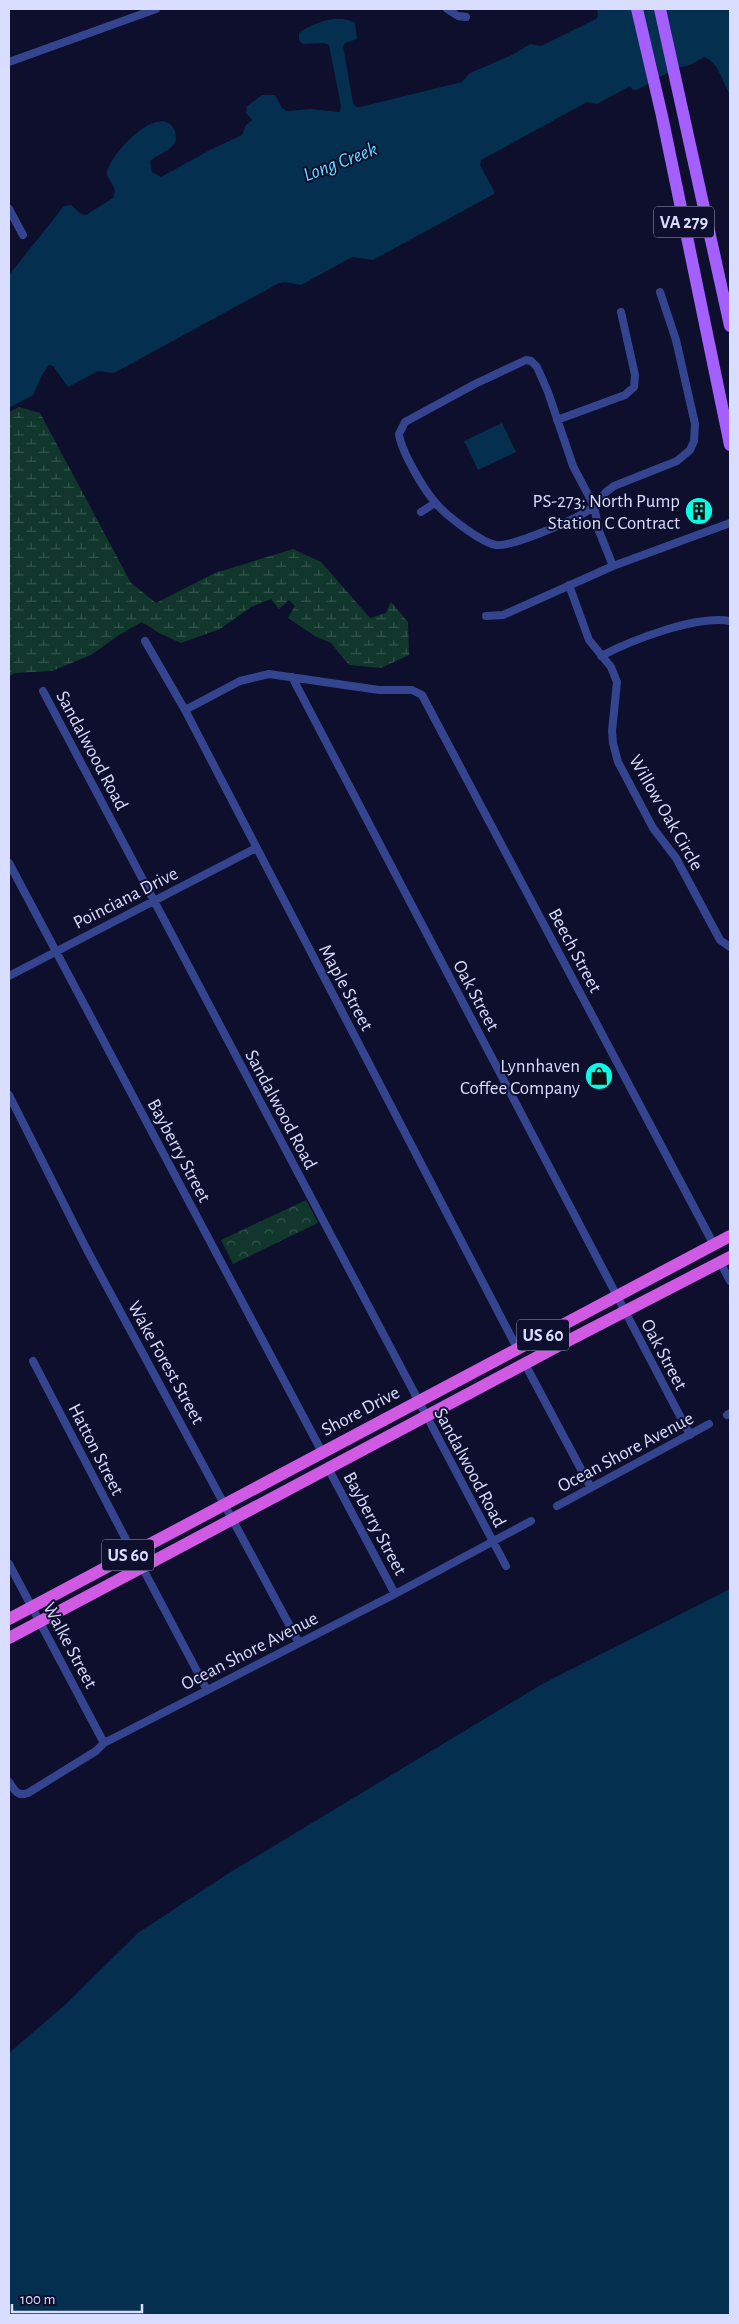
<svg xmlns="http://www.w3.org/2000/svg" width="739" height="2324" font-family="'Alegreya Sans',sans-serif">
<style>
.wetland{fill:url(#wetland-marsh)}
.park{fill:url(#park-crowns)}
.water{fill:#052f4e}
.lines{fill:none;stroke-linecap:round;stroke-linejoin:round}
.minor{stroke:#35448f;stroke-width:8}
.primary{stroke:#a360ff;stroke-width:12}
.trunk{stroke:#d15ae4;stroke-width:12}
.labels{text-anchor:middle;stroke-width:4;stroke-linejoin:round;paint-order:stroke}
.shield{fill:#0e0f2c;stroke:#9c9fc0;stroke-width:1}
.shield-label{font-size:18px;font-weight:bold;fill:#d9ddff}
.poi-label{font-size:19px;fill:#d9ddff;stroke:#0e0f2c;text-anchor:end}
.street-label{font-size:19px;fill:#d9ddff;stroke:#0e0f2c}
.water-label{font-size:20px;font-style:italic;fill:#67d8ff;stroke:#0e0f2c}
</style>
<defs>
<pattern id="wetland-marsh" width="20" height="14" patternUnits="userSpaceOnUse" patternTransform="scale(1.25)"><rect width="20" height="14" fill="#11372d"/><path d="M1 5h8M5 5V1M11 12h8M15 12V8" fill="none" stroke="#33544c"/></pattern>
<pattern id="park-crowns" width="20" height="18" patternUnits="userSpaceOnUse" patternTransform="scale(1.25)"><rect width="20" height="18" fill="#11372d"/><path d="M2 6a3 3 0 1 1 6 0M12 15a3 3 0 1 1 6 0" fill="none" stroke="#33544c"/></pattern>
</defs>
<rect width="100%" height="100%" fill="#0e0f2c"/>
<path class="wetland" d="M 19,407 L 40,413 L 131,583 L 156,603 L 215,573 L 293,549 L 321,562 L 370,618 L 386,613 L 391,602 L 408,622 L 409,655 L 381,668 L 349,665 L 331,643 L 315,636 L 288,618 L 295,606 L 289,600 L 279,609 L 271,599 L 251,607 L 220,629 L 181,643 L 161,634 L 142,622 L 119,635 L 91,655 L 52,671 L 15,673 L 9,676 L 9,412 Z"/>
<path class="park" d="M 306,1200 L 318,1223 L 233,1264 L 221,1240 Z"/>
<path class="water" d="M 597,9 L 730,9 L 730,95 C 723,83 718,61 704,57 L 690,65 L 676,68 L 637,90 L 633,90 L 630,86 L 597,104 L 587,102 L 481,160 L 480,165 L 494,191 L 494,194 L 373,260 L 352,257 L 301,285 L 285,282 L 279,283 L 114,373 L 98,371 L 68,387 L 53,366 L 49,365 L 42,375 L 33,395 L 9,408 L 9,275 L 64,206 L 71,205 L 81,214 L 86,215 L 113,198 L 115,191 C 114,185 108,179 107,174 C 105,160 158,100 174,129 C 176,134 177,139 174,144 C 168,153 156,154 150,162 L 152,172 L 161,177 L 210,150 L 242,135 L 246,125 L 252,120 L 246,113 L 247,106 L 262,95 L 275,95 L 282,108 L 287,111 L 310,109 L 340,112 L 341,106 L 329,45 L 324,43 L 303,44 L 299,41 L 299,33 C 313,23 339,13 355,23 L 357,39 L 345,43 L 343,46 L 353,103 L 356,107 L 360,107 L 462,82 L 470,73 L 512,55 L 530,44 L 541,46 L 596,19 L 598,16 Z
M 502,423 L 516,452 L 478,470 L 464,441 Z
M 730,1589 L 730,2315 L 9,2315 L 9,2053 L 66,2004 L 138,1933 L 229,1873 L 544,1683 Z"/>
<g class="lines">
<path class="minor" d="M 447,9 L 458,16 L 466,17
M 9,62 L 156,9
M 9,209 L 23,235
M 526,360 L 531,361 L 537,367 L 548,392 L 573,466 L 594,506 C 581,518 512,547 496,545 C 480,542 444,514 434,501 C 423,488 401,451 399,434 L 405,422 L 475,384 Z
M 557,420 L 625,395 L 634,387 L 635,375 L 621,312
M 421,512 L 435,503
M 613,566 L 599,531 L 594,506 L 606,492 L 614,486 L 677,461 L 690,450 L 694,441 L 695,424 L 676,340 L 660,292
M 569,585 L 589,640 L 611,667 L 617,682 L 612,731 L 613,743 L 618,762 L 653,828 L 676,858 L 720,940 L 730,947
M 486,616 L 503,615 L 613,566 L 730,523
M 145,641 L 185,710 L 517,1348
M 601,656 C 632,640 696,615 730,621
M 292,677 L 690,1435
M 43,691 L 506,1566
M 185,710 L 240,681 L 269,674 L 379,690 L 412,690 L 422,695 L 714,1245
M 9,863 L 322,1452
M 9,976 L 256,848
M 9,1095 L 86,1248 L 299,1643
M 720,1262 L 730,1281
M 33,1361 L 133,1553
M 525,1364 L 591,1488
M 727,1415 L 730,1413
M 328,1468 L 395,1594
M 557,1506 L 709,1424
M 9,1564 L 104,1743
M 142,1567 L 207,1690
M 9,1782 C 14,1790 18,1797 28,1793 L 96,1751 L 104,1743 L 395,1594 L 531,1521"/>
<path class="primary" d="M 637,9 L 662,116 L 730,445
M 660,9 L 730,326"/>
<path class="trunk" d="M 9,1619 L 730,1236
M 9,1638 L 558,1346 L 730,1257"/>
</g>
<defs>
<symbol id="building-disc" viewBox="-11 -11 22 22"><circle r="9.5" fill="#05ffe4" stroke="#0e0f2c"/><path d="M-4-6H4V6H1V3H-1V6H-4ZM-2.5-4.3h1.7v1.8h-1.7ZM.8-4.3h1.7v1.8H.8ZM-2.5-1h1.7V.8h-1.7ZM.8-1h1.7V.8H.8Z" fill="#111"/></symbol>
<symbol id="shop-disc" viewBox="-11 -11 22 22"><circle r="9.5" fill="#05ffe4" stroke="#0e0f2c"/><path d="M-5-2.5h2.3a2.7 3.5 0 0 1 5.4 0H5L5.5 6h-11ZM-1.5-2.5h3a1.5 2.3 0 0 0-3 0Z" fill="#111"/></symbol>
</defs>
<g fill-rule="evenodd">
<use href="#building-disc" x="683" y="495" width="32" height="32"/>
<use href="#shop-disc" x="583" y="1060" width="32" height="32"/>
</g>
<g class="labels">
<g class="shield">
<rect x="654" y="206.5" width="60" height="31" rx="4"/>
<rect x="517" y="1319.5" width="52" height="31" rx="4"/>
<rect x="102" y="1539.5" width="52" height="31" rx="4"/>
</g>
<g class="shield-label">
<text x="684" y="228">VA 279</text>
<text x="543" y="1341">US 60</text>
<text x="128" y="1561">US 60</text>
</g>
<g class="poi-label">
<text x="680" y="507">PS-273; North Pump<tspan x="680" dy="22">Station C Contract</tspan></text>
<text x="580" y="1072">Lynnhaven<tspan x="580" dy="22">Coffee Company</tspan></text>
</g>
<g class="street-label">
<text transform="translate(93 750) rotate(62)" y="7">Sandalwood Road</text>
<text transform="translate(667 812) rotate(60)" y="7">Willow Oak Circle</text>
<text transform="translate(125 897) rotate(-27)" y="7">Poinciana Drive</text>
<text transform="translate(576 950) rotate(62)" y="7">Beech Street</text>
<text transform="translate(347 987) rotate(62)" y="7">Maple Street</text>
<text transform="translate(477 995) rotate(62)" y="7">Oak Street</text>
<text transform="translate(282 1109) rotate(62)" y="7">Sandalwood Road</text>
<text transform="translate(180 1150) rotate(62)" y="7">Bayberry Street</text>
<text transform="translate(665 1354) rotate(62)" y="7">Oak Street</text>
<text transform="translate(167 1362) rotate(61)" y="7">Wake Forest Street</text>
<text transform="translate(360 1410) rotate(-28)" y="7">Shore Drive</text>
<text transform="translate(97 1449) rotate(63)" y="7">Hatton Street</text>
<text transform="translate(625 1451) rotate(-28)" y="7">Ocean Shore Avenue</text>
<text transform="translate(471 1467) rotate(62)" y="7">Sandalwood Road</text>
<text transform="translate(376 1523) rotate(62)" y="7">Bayberry Street</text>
<text transform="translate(71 1645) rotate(62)" y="7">Walke Street</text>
<text transform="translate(249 1650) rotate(-27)" y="7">Ocean Shore Avenue</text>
</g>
<g class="water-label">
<text transform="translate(340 161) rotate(-21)" y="7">Long Creek</text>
</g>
</g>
<rect width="739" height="2324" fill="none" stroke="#d9ddff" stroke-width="20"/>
<path d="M12 2304v8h130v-8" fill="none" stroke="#d9ddff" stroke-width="2.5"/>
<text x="20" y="2304" font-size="15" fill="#d9ddff" stroke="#0e0f2c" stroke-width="4" paint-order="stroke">100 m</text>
</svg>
